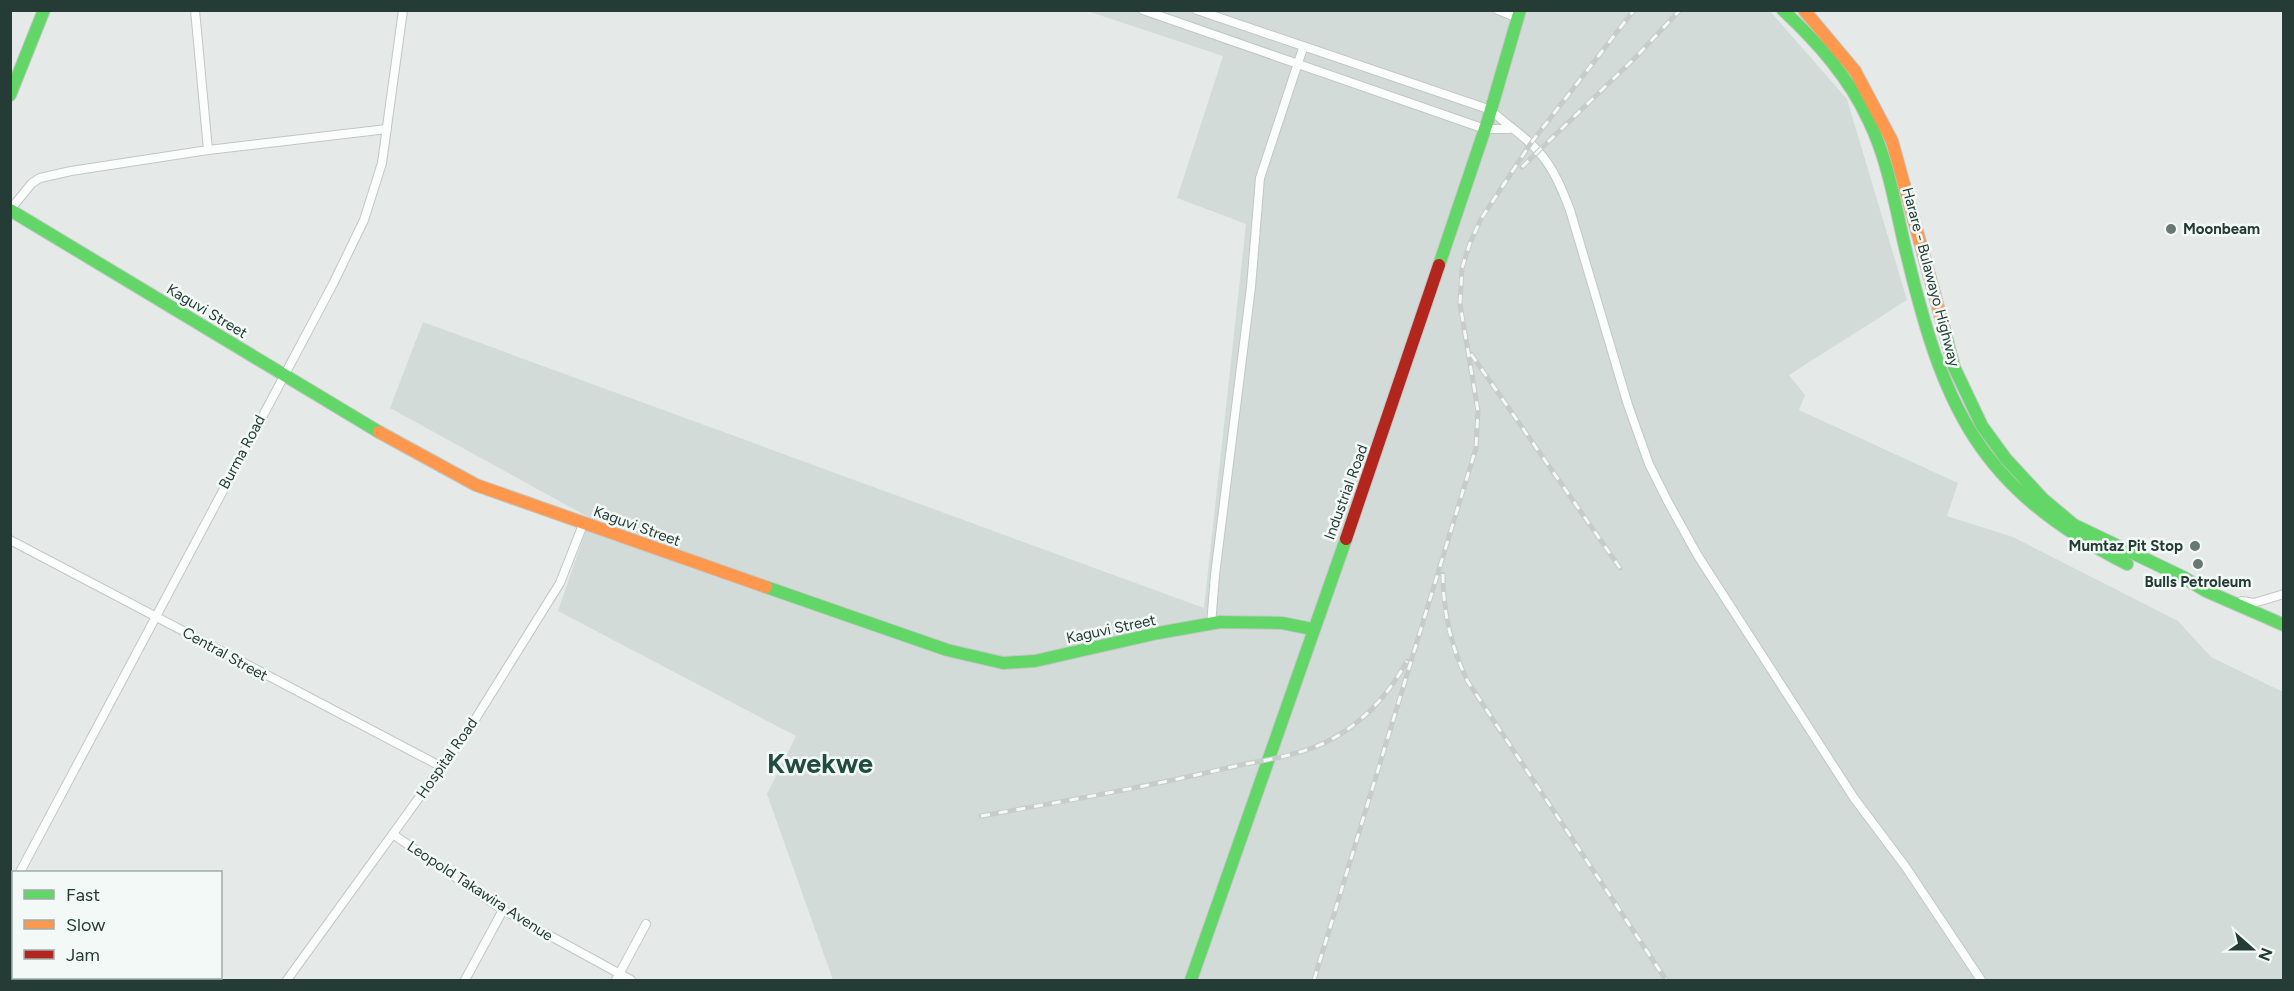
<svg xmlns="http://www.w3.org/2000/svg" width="2294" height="991" font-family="Figtree,sans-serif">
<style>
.built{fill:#d3dbd8}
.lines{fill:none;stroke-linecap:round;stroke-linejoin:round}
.street-casing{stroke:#c2c7c5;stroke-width:10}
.fast-casing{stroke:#c1c7c5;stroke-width:14}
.slow-casing{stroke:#c1c7c5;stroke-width:14}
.jam-casing{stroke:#c1c7c5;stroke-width:14}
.street{stroke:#fbfcfc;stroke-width:8}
.fast{stroke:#63d668;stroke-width:12}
.slow{stroke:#ff974d;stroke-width:12}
.jam{stroke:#b3261e;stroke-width:12}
.rail-casing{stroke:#c7cbca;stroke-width:5}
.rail{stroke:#f3f9f6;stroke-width:3;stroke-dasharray:9;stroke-linecap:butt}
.poi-dot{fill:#687974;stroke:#f3f9f6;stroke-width:2}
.labels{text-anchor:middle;stroke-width:5;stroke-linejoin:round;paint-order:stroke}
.poi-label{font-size:15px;font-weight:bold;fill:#243c35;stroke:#f3f9f6;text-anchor:start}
.street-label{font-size:15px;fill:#243c35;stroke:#f3f9f6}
.town-label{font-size:27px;font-weight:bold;fill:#214d40;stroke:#f3f9f6}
</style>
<rect width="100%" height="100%" fill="#e5eae8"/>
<path class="built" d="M 1087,11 L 1770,11 L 1847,99 L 1907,300 L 1789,375 L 1805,395 L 1799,410 L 1958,483 L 1947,516 L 2013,537 L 2178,621 L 2211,657 L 2283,692 L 2283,980 L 833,980 L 767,794 L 796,736 L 558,611 L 590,518 L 390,408 L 423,322 L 1204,608 L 1246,224 L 1177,198 L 1223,56 Z"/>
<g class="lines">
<defs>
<path id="street" d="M 195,10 L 208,150
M 1143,10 L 1485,129 L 1509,129
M 1197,10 L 1491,110 C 1506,125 1524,135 1538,151 C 1553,167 1562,189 1570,210 L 1628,405 L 1649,464 L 1668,502 L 1698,556 L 1854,798 L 1905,866 L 1981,980
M 1498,10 L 1518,18
M 10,210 L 32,183 L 40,178 L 71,171 L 208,150 L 387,129
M 10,540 L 440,766
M 2242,601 L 2254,603 L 2284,594
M 1211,625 L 1215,575 L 1251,287 L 1260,178 L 1303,48
M 394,835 L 503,910 L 631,980
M 20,872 L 333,284 L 364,220 L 382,163 L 403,10
M 10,889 L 14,884
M 10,945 L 14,947
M 72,978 L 78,980
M 287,980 L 471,726 L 560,583 L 584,522
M 465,980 L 503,910
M 616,980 L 646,924"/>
<path id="fast" d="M 1783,10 C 1817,42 1849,77 1869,121 C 1888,160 1895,205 1905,247 C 1943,406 1976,487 2127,564
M 10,95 L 44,10
M 10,210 L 379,432
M 1439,265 L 1488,120 L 1520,10
M 1943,325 L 1954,367 L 1982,426 L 2006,459 L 2043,499 L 2074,525 L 2183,577 L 2206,591 L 2284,625
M 766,587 L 947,650 L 1003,663 L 1035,661 L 1158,633 L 1220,622 L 1282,623 L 1312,629
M 1191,980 L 1346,539"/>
<path id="slow" d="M 1804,10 L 1855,71 L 1892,141 L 1943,325
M 379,432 L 476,485 L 766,587"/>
<path id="jam" d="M 1346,539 L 1439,265"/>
</defs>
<use href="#street" class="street-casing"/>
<use href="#fast" class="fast-casing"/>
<use href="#slow" class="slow-casing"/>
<use href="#jam" class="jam-casing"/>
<use href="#street" class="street"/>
<use href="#fast" class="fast"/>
<use href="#slow" class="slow"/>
<use href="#jam" class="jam"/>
<defs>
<path id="rail" d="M 1522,167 L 1636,57 L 1680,10
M 1471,354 L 1620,568
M 1443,574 C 1443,613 1451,647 1468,682 L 1666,980
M 981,816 C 1066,801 1151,786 1236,766 C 1265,760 1296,756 1324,743 C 1360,726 1388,696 1407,661
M 1314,980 L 1476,448 L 1478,411 L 1460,304 L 1462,268 L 1470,243 L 1481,219 L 1531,143 L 1634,10"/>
</defs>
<use href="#rail" class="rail-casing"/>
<use href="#rail" class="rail"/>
</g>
<g class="poi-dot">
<circle cx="2171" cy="229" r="6"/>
<circle cx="2195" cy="546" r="6"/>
<circle cx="2198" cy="564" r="6"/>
</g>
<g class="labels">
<g class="poi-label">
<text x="2183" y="234">Moonbeam</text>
<text x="2183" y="551" text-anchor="end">Mumtaz Pit Stop</text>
<text x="2198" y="587" text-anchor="middle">Bulls Petroleum</text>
</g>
<g class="street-label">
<text transform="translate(1931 277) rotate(75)" y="5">Harare - Bulawayo Highway</text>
<text transform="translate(207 311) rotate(31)" y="5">Kaguvi Street</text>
<text transform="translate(242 452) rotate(-62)" y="5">Burma Road</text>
<text transform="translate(1346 492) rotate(-70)" y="5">Industrial Road</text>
<text transform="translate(637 526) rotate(20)" y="5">Kaguvi Street</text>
<text transform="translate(1111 629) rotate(-12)" y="5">Kaguvi Street</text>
<text transform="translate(225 654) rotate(29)" y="5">Central Street</text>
<text transform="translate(447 758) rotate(-55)" y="5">Hospital Road</text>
<text transform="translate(480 891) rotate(33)" y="5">Leopold Takawira Avenue</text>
</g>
<g class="town-label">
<text x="820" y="773">Kwekwe</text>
</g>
</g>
<rect width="2294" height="991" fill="none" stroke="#243c35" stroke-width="24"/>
<rect x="12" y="871" width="210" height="108" fill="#f3f9f6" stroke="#a0ada9" stroke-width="1.5"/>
<rect x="24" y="890" width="30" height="9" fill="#63d668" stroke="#a0ada9" stroke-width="1.5"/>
<text x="66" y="901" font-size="18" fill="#243c35">Fast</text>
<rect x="24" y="920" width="30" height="9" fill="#ff974d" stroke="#a0ada9" stroke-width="1.5"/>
<text x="66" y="931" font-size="18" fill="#243c35">Slow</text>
<rect x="24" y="950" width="30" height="9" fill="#b3261e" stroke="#a0ada9" stroke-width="1.5"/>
<text x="66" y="961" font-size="18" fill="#243c35">Jam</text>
<g transform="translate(2252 949) rotate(111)" stroke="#f3f9f6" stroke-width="4.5" paint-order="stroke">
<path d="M0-4.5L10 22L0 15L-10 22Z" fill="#243c35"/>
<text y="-9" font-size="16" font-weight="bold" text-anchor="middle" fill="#243c35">N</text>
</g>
</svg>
